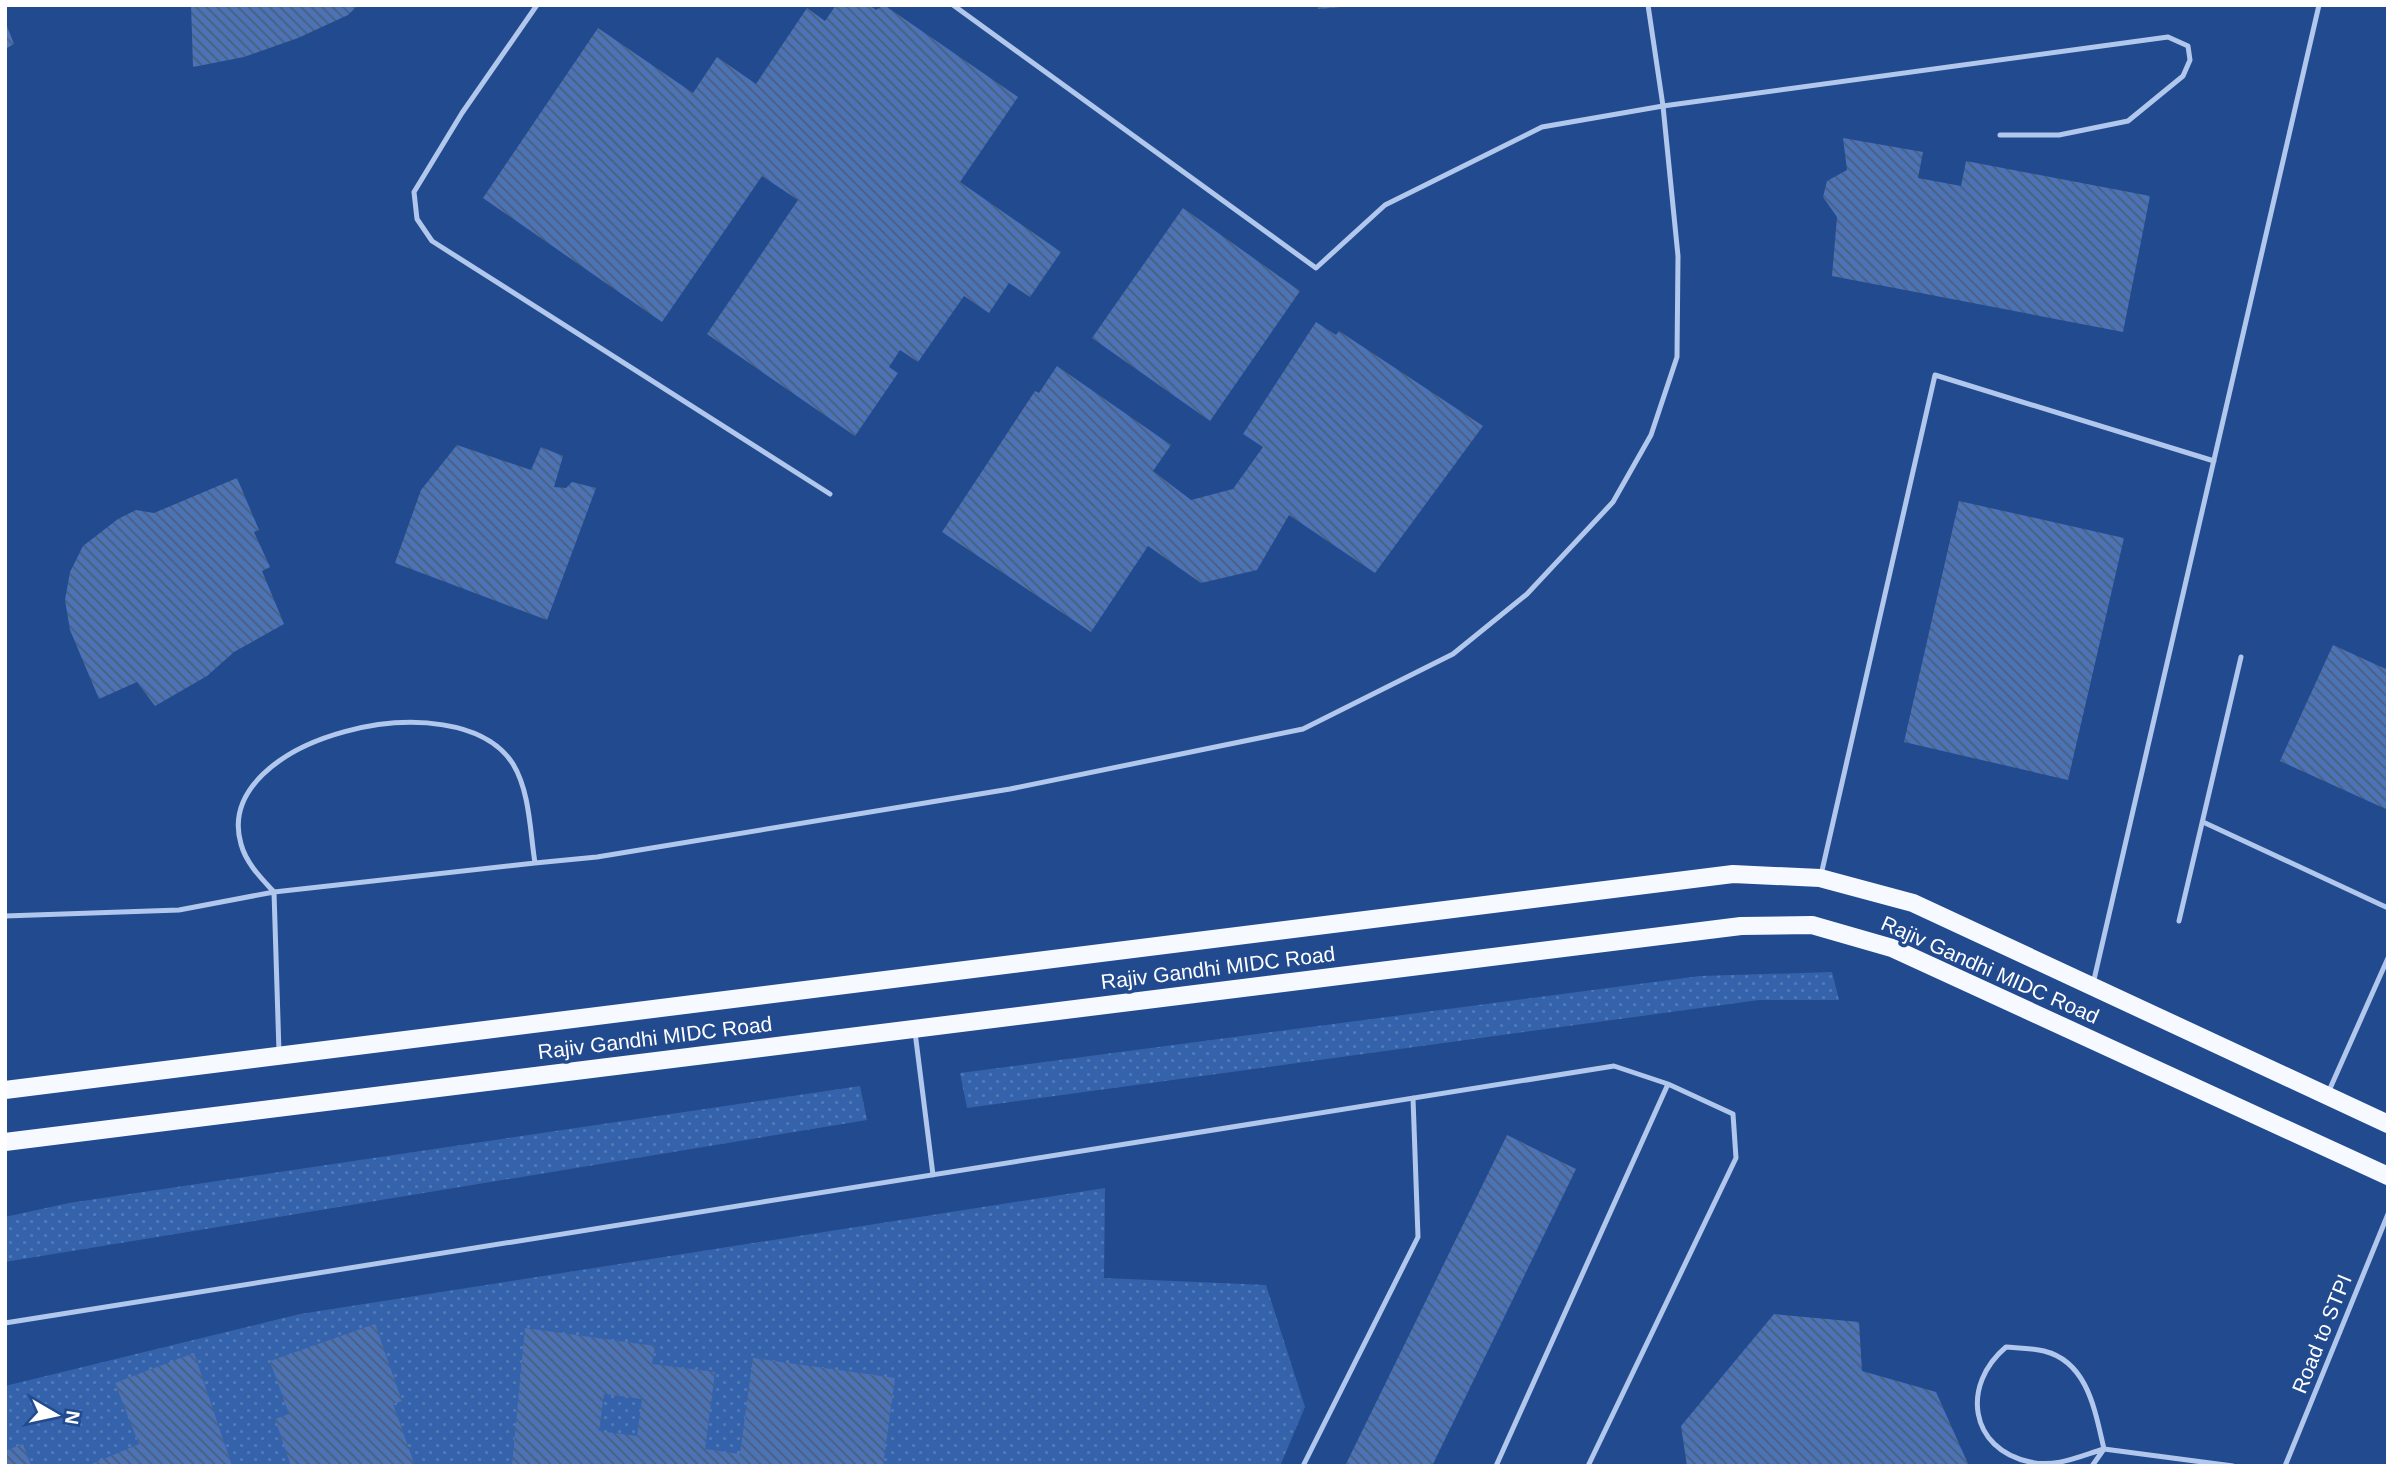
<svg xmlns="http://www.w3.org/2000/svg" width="2393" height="1471" font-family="Arial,sans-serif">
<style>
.grass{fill:url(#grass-dots)}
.building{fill:url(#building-back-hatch);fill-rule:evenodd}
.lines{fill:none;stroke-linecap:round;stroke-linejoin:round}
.service{stroke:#b1c7ec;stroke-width:5}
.primary{stroke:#f6f9ff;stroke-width:18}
.labels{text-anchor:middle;stroke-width:7;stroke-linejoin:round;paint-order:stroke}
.street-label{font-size:21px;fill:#fff;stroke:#224a8e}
</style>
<defs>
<pattern id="grass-dots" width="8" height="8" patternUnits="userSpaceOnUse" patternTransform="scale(1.75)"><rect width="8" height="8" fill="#3563ab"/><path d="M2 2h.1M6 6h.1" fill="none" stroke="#537ab8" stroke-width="1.8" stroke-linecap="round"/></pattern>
<pattern id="building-back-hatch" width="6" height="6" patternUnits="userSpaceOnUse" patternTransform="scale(1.75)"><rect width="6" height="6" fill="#4b73b5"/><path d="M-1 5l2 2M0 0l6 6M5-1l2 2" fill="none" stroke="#4c5e7b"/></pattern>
</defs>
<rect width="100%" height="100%" fill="#224a8e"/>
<path class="grass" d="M 1832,972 L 1839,1000 L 1759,1000 L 967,1108 L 960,1073 L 1700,976 Z
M 860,1086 L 867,1120 L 5,1262 L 5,1217 L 69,1203 Z
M 1105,1188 L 1104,1278 L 1266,1285 L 1305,1407 L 1280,1466 L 5,1466 L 5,1386 L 300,1314 Z"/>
<path class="building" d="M 191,5 L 358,5 L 348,15 L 298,38 L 244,57 L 193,67 Z
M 836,5 L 869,5 L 876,10 L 884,5 L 1018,97 L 960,182 L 1061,252 L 1030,297 L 1009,283 L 989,313 L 964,296 L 918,362 L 900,350 L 889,367 L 898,373 L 855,436 L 707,334 L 798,200 L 762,176 L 662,322 L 483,198 L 598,28 L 693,93 L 717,57 L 756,84 L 807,8 L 825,21 Z
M 1318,5 L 1340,5 L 1341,7 L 1318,9 Z
M 5,21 L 14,44 L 5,49 Z
M 1843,138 L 1923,152 L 1918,178 L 1961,186 L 1966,161 L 2150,196 L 2123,332 L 1832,276 L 1837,217 L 1823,197 L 1827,181 L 1847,170 Z
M 1183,208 L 1300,291 L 1210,421 L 1092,338 Z
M 1316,322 L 1336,335 L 1339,331 L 1483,426 L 1375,573 L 1289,515 L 1257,570 L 1201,583 L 1148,546 L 1091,632 L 942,532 L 1035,391 L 1039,393 L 1057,366 L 1171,445 L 1153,471 L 1191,500 L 1233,489 L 1263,447 L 1243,434 Z
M 457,445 L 531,470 L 541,447 L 563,456 L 554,487 L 566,488 L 572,482 L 596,488 L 547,620 L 395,563 L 421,490 Z
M 237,478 L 259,530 L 254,532 L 270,567 L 262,571 L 284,624 L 234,652 L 207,676 L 155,706 L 137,682 L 99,699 L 70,630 L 65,600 L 70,572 L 83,546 L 118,519 L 136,510 L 154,513 Z
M 1959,501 L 2124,538 L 2068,780 L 1904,742 Z
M 2333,645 L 2388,670 L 2388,810 L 2280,761 Z
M 1507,1135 L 1576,1169 L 1432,1466 L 1345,1466 Z
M 1774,1314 L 1859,1322 L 1862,1371 L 1936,1392 L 1969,1466 L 1687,1466 L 1681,1426 Z
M 375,1324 L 402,1401 L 393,1404 L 415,1466 L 291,1466 L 275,1419 L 289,1414 L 270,1361 Z
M 525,1328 L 655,1346 L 652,1364 L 715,1372 L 705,1449 L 740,1454 L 753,1358 L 895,1378 L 883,1466 L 512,1466 ZM 604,1394 L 642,1399 L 637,1436 L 599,1431 Z
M 194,1353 L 232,1466 L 87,1466 L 139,1444 L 115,1383 Z
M 23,1444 L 31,1466 L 5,1466 L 5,1451 Z"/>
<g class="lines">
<path class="service" d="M 537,5 L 462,113 L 414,192 L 417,219 L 432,241 L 830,494
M 953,5 L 1316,268 L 1385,205 L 1542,127 L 1663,106 L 2168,37 L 2188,46 L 2190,60 L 2183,76 L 2128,121 L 2059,135 L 2000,135
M 2203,822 L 2388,908
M 535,863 L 597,857 L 1010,789 L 1303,729 L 1453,654 L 1527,594 L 1613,502 L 1651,435 L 1677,357 L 1678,256 L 1663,106 L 1648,5
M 1821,875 L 1935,375 L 2214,461
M 5,916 L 179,910 L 274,892 L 535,863 C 530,832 530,792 513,764 C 458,677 210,738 241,844 C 246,863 261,878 274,892 L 279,1052
M 2179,921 L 2241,657
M 2093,984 L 2319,5
M 915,1032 L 933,1175
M 2328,1093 L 2388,958
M 5,1323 L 1614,1066 L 1668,1084 L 1733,1114 L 1736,1158 L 1588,1466
M 2006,1347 C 2018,1348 2032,1348 2044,1351 C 2088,1362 2095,1411 2104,1449 C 2080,1456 2056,1468 2030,1462 C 1969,1449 1961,1385 2006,1347 Z
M 1303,1466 L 1418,1237 L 1413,1098
M 1496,1466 L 1668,1084
M 2092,1466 L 2104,1449 L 2233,1466
M 2285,1466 L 2388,1214"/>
<path class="primary" d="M 5,1090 L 1733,874 L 1820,878 L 1913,903 L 2388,1124
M 5,1142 L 1741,926 L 1812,925 L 1892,948 L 2388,1176"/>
</g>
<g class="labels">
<g class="street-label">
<text transform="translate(1218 968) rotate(-7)" y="7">Rajiv Gandhi MIDC Road</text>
<text transform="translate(1990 970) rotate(24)" y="7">Rajiv Gandhi MIDC Road</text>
<text transform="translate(655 1038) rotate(-7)" y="7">Rajiv Gandhi MIDC Road</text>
<text transform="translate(2322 1334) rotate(-68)" y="7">Road to STPI</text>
</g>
</g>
<rect width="2393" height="1471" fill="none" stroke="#ffffff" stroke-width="14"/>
<g transform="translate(56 1415) rotate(99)" stroke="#224a8e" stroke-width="5" paint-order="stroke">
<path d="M0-5L12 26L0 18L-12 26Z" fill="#ffffff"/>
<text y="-10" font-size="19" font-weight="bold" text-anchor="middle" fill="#ffffff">N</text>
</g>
</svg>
